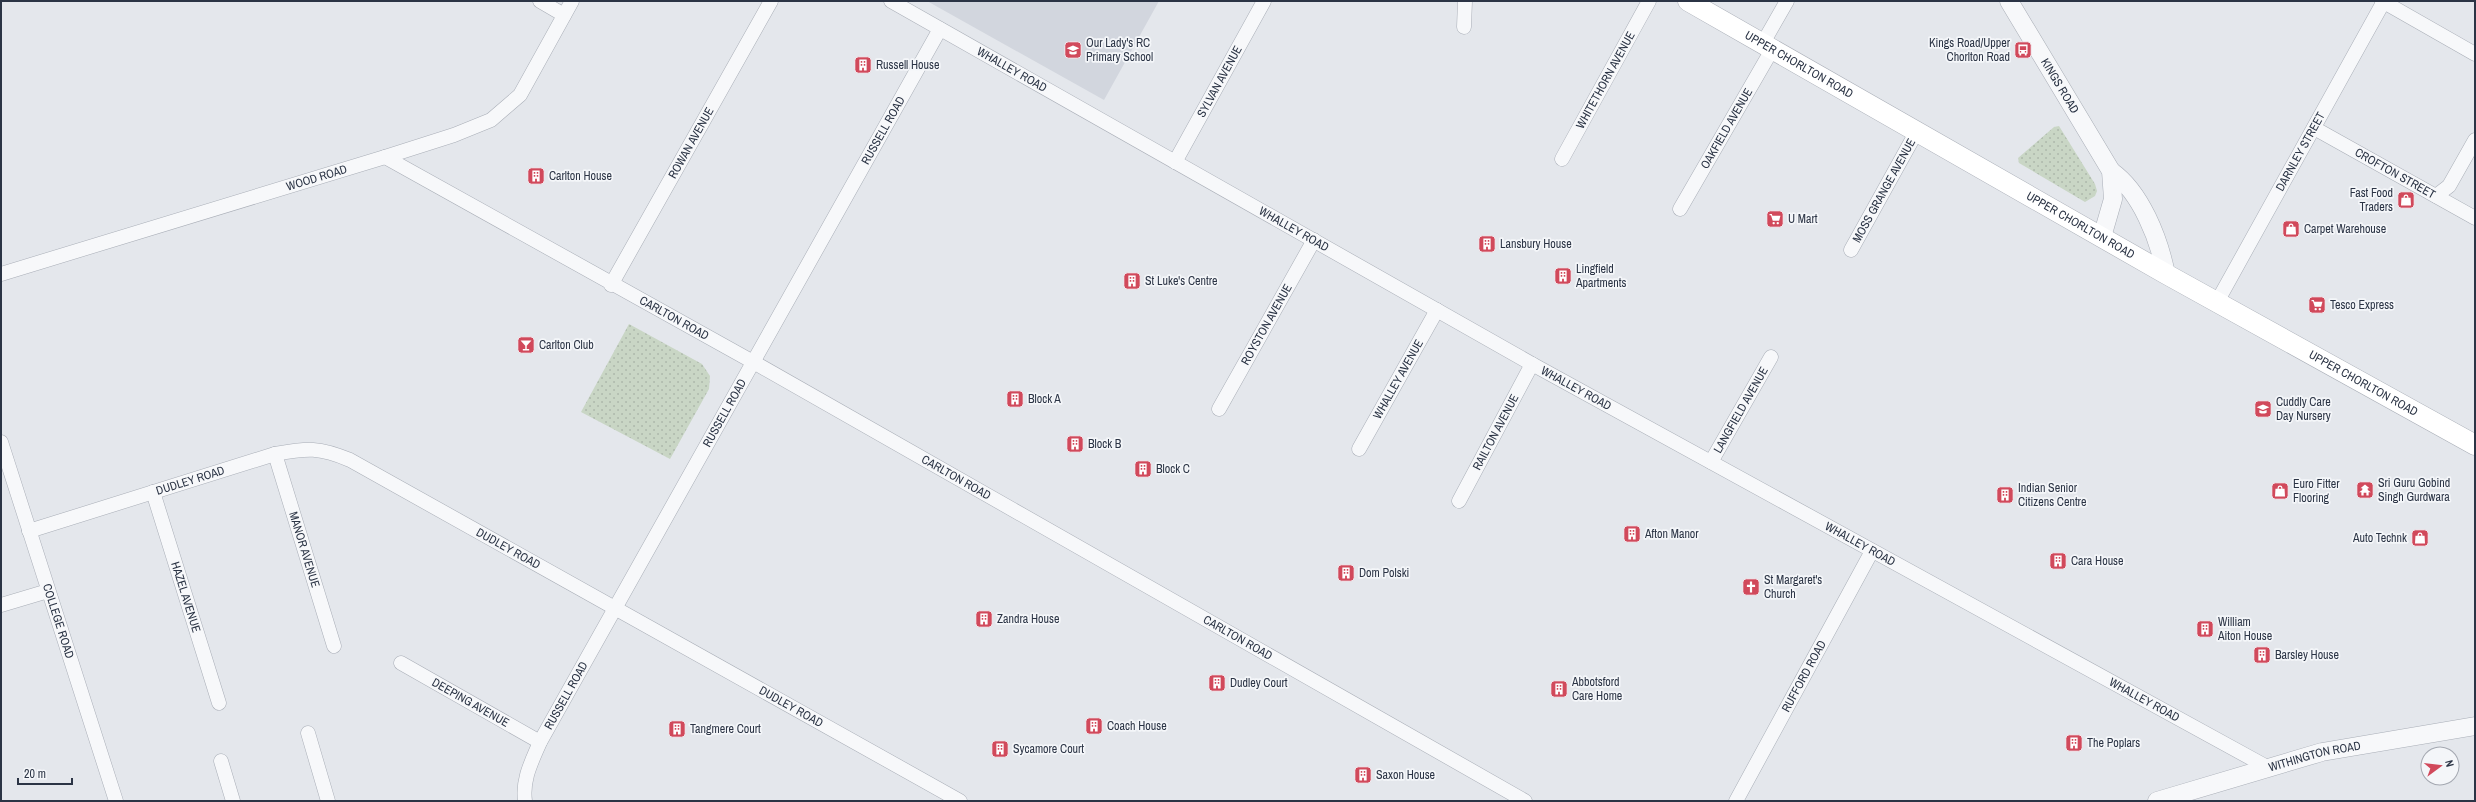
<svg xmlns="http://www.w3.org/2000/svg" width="2476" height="802" font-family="'Archivo Narrow',sans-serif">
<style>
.built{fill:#d2d6de}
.grass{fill:url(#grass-dots)}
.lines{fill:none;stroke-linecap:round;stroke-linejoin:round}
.minor-casing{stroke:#a9aeb7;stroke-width:15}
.tertiary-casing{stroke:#a9aeb7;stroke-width:19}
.secondary-casing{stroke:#a9aeb7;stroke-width:21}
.minor{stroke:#f7f8fa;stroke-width:14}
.tertiary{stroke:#f7f8fa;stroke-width:18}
.secondary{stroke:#fff;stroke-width:20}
.labels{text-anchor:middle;stroke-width:3.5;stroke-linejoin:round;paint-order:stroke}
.poi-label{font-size:12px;fill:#2b3445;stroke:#f4f6f9;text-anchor:start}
.street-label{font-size:12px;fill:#2b3445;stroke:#f4f6f9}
</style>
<defs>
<pattern id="grass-dots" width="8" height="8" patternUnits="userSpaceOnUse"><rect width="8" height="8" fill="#c9d6c5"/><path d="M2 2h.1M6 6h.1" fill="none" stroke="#adb8ab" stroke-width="1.8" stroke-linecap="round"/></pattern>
</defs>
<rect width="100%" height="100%" fill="#e4e7ec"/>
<path class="built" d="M 927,1 L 1159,1 L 1104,100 Z"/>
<path class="grass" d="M 2059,126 L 2095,184 L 2097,191 L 2095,196 L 2085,202 L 2019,163 L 2018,158 L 2054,127 Z
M 629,324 L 702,364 L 710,376 L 709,389 L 670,459 L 581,412 Z"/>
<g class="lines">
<defs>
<g id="minor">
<path d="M 540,1 L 564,15"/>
<path id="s1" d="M 891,1 L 1532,364 L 2267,767"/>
<path d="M 2382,1 L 2475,54"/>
<path d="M 1464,27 L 1465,1"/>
<path d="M 1763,43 L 1787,1"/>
<path id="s2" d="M 2314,128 L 2475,218"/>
<path id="s3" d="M 385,157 L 755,363 L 1525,801"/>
<path id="s4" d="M 1562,159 L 1649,1"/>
<path id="s5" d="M 1175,162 L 1264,1"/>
<path d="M 2436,196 L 2449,186 L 2475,140"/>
<path id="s6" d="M 1680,209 L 1773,48"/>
<path id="s7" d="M 1851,250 L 1917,131"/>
<path id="s8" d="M 1,274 L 385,157 L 454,135 L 491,120 L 520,95 L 572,1"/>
<path id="s9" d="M 611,285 L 771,1"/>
<path id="s10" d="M 2217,302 L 2384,1"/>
<path id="s11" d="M 1219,409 L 1314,240"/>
<path id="s12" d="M 1,442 L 116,801"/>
<path id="s13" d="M 1359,449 L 1437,310"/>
<path id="s14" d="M 275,454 L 334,646"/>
<path id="s15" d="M 1711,462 L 1771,357"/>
<path id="s16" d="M 153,492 L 219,703"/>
<path id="s17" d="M 1459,501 L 1532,364"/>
<path id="s18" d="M 29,531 L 275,454 C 308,448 319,447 350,460 L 960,801"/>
<path d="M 1,605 L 48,591"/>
<path id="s19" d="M 401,663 L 540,742"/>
<path d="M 308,733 L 328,801"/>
<path d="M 221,761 L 233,801"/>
<path id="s20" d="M 525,801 C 522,779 532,761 540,742 L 940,29"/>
<path id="s21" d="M 1736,801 L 1872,551"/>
</g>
<g id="tertiary">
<path id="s22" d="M 2009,1 L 2111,171 L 2113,199 L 2102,237"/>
<path d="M 2111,171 C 2141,192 2159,239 2166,274"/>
<path id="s23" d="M 2157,801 L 2322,752 L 2475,726"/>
</g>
<g id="secondary">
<path id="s24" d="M 1688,1 L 2166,274 L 2475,445"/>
</g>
</defs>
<use href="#minor" class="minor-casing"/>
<use href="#tertiary" class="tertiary-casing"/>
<use href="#secondary" class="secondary-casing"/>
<use href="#minor" class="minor"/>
<use href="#tertiary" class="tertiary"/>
<use href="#secondary" class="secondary"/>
</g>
<defs>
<symbol id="school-square" viewBox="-11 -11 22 22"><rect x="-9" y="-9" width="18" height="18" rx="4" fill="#d1495b" stroke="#f4f6f9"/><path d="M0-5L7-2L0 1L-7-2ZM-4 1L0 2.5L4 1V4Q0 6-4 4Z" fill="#fff"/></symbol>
<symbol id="bus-square" viewBox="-11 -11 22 22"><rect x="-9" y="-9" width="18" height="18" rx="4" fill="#d1495b" stroke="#f4f6f9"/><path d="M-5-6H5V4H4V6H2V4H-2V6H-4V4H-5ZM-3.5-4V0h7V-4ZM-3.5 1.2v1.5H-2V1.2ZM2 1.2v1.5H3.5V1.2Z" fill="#fff"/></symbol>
<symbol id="building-square" viewBox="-11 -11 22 22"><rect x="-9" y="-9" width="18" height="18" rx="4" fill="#d1495b" stroke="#f4f6f9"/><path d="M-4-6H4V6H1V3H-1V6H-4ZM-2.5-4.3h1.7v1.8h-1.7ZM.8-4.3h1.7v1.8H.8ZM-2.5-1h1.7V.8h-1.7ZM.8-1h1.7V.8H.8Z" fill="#fff"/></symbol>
<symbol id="shop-square" viewBox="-11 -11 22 22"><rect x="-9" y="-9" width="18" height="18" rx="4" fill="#d1495b" stroke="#f4f6f9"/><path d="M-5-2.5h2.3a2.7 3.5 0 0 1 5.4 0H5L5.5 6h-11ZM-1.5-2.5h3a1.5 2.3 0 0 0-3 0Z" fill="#fff"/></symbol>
<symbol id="supermarket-square" viewBox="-11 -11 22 22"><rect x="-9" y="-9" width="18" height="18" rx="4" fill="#d1495b" stroke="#f4f6f9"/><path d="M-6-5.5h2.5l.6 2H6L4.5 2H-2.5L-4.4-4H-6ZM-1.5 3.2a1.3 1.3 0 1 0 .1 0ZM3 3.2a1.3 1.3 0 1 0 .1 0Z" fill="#fff"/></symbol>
<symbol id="bar-square" viewBox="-11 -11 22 22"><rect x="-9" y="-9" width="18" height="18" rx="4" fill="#d1495b" stroke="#f4f6f9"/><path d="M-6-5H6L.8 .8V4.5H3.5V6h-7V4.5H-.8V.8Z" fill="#fff"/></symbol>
<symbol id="temple-square" viewBox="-11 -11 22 22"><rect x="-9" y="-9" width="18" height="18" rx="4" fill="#d1495b" stroke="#f4f6f9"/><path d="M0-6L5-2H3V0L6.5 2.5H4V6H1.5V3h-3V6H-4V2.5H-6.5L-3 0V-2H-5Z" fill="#fff"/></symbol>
<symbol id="church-square" viewBox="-11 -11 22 22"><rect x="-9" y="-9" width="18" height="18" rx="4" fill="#d1495b" stroke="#f4f6f9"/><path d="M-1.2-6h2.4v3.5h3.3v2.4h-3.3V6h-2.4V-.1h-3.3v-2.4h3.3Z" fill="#fff"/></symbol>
</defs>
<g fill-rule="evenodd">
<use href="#school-square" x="1063" y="40" width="20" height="20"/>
<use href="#bus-square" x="2013" y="40" width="20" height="20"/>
<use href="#building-square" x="853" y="55" width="20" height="20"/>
<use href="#building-square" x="526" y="166" width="20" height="20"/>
<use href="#shop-square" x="2396" y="190" width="20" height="20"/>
<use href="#supermarket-square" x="1765" y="209" width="20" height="20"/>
<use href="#shop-square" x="2281" y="219" width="20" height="20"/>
<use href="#building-square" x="1477" y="234" width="20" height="20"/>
<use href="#building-square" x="1553" y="266" width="20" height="20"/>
<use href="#building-square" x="1122" y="271" width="20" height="20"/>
<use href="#supermarket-square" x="2307" y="295" width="20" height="20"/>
<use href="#bar-square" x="516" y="335" width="20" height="20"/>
<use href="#building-square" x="1005" y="389" width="20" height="20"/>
<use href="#school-square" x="2253" y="399" width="20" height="20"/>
<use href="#building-square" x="1065" y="434" width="20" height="20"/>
<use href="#building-square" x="1133" y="459" width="20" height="20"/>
<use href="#temple-square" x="2355" y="480" width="20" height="20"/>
<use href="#shop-square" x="2270" y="481" width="20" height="20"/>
<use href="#building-square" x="1995" y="485" width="20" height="20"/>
<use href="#building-square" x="1622" y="524" width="20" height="20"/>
<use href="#shop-square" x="2410" y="528" width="20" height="20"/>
<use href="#building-square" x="2048" y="551" width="20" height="20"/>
<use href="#building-square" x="1336" y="563" width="20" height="20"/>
<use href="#church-square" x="1741" y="577" width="20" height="20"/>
<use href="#building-square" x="974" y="609" width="20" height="20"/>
<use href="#building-square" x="2195" y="619" width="20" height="20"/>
<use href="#building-square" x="2252" y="645" width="20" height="20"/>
<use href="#building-square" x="1207" y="673" width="20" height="20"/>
<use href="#building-square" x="1549" y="679" width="20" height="20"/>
<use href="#building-square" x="1084" y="716" width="20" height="20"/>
<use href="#building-square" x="667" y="719" width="20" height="20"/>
<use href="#building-square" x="2064" y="733" width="20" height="20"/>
<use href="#building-square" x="990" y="739" width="20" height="20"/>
<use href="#building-square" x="1353" y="765" width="20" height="20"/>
</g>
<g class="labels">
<g class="poi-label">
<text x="1086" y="47">Our Lady's RC<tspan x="1086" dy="14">Primary School</tspan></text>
<text x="2010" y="47" text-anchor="end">Kings Road/Upper<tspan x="2010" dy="14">Chorlton Road</tspan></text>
<text x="876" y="69">Russell House</text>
<text x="549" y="180">Carlton House</text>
<text x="2393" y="197" text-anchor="end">Fast Food<tspan x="2393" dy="14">Traders</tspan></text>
<text x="1788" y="223">U Mart</text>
<text x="2304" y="233">Carpet Warehouse</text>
<text x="1500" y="248">Lansbury House</text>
<text x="1576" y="273">Lingfield<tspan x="1576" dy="14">Apartments</tspan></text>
<text x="1145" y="285">St Luke's Centre</text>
<text x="2330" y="309">Tesco Express</text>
<text x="539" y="349">Carlton Club</text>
<text x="1028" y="403">Block A</text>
<text x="2276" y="406">Cuddly Care<tspan x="2276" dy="14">Day Nursery</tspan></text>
<text x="1088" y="448">Block B</text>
<text x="1156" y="473">Block C</text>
<text x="2378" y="487">Sri Guru Gobind<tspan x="2378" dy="14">Singh Gurdwara</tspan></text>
<text x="2293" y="488">Euro Fitter<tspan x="2293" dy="14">Flooring</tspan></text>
<text x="2018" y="492">Indian Senior<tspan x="2018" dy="14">Citizens Centre</tspan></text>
<text x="1645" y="538">Afton Manor</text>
<text x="2407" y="542" text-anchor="end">Auto Technk</text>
<text x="2071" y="565">Cara House</text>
<text x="1359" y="577">Dom Polski</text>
<text x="1764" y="584">St Margaret's<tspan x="1764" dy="14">Church</tspan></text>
<text x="997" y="623">Zandra House</text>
<text x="2218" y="626">William<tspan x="2218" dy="14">Aiton House</tspan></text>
<text x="2275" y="659">Barsley House</text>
<text x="1572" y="686">Abbotsford<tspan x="1572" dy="14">Care Home</tspan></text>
<text x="1230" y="687">Dudley Court</text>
<text x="1107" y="730">Coach House</text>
<text x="690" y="733">Tangmere Court</text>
<text x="2087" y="747">The Poplars</text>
<text x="1013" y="753">Sycamore Court</text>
<text x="1376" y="779">Saxon House</text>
</g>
<g class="street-label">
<text dy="4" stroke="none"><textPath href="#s24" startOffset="128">UPPER CHORLTON ROAD</textPath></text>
<text dy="4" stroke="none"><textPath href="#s1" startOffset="139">WHALLEY ROAD</textPath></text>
<text dy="4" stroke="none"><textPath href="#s4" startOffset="90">WHITETHORN AVENUE</textPath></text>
<text dy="4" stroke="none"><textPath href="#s5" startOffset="92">SYLVAN AVENUE</textPath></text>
<text dy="4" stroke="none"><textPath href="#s22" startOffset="99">KINGS ROAD</textPath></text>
<text dy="4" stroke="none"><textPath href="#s6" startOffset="93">OAKFIELD AVENUE</textPath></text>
<text dy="4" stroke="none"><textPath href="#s20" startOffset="763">RUSSELL ROAD</textPath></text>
<text dy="4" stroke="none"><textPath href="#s9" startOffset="163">ROWAN AVENUE</textPath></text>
<text dy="4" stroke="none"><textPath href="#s10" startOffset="172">DARNLEY STREET</textPath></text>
<text dy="4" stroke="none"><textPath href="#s2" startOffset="93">CROFTON STREET</textPath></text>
<text dy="4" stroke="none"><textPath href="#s8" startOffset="330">WOOD ROAD</textPath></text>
<text dy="4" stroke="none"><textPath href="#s7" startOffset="68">MOSS GRANGE AVENUE</textPath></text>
<text dy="4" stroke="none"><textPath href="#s24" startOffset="452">UPPER CHORLTON ROAD</textPath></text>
<text dy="4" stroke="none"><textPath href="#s1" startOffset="463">WHALLEY ROAD</textPath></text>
<text dy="4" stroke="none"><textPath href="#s3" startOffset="331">CARLTON ROAD</textPath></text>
<text dy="4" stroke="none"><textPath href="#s11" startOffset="97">ROYSTON AVENUE</textPath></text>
<text dy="4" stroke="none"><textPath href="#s13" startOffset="80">WHALLEY AVENUE</textPath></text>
<text dy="4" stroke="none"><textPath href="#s24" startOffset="776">UPPER CHORLTON ROAD</textPath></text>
<text dy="4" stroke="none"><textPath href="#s1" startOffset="787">WHALLEY ROAD</textPath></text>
<text dy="4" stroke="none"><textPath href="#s15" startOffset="60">LANGFIELD AVENUE</textPath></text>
<text dy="4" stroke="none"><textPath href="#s20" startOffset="439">RUSSELL ROAD</textPath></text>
<text dy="4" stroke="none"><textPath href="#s17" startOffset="78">RAILTON AVENUE</textPath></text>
<text dy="4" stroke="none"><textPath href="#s3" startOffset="655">CARLTON ROAD</textPath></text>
<text dy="4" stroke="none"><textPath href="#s18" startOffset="169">DUDLEY ROAD</textPath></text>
<text dy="4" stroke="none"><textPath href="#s1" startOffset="1111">WHALLEY ROAD</textPath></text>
<text dy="4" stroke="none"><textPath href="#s18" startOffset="516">DUDLEY ROAD</textPath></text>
<text dy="4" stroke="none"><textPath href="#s14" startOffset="100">MANOR AVENUE</textPath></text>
<text dy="4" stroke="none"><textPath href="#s16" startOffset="110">HAZEL AVENUE</textPath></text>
<text dy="4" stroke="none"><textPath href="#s12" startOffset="188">COLLEGE ROAD</textPath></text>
<text dy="4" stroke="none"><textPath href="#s3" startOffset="979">CARLTON ROAD</textPath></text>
<text dy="4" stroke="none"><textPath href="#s21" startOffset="142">RUFFORD ROAD</textPath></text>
<text dy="4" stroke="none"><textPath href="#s20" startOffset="115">RUSSELL ROAD</textPath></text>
<text dy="4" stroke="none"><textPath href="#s1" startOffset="1435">WHALLEY ROAD</textPath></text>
<text dy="4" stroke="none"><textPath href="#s19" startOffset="80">DEEPING AVENUE</textPath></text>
<text dy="4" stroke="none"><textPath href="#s18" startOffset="840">DUDLEY ROAD</textPath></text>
<text dy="4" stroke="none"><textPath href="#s23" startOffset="164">WITHINGTON ROAD</textPath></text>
</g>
</g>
<rect width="2476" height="802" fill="none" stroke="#2b3445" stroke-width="4"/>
<g transform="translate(2440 766) rotate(75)"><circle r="19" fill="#f4f6f9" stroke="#a4a8b1"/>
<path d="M0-3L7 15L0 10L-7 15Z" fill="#d1495b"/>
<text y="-6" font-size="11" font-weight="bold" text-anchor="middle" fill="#2b3445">N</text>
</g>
<path d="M18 778v6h54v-6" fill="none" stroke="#2b3445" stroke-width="2"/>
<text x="24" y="778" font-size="12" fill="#2b3445" stroke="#f4f6f9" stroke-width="3" paint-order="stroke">20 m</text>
</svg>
